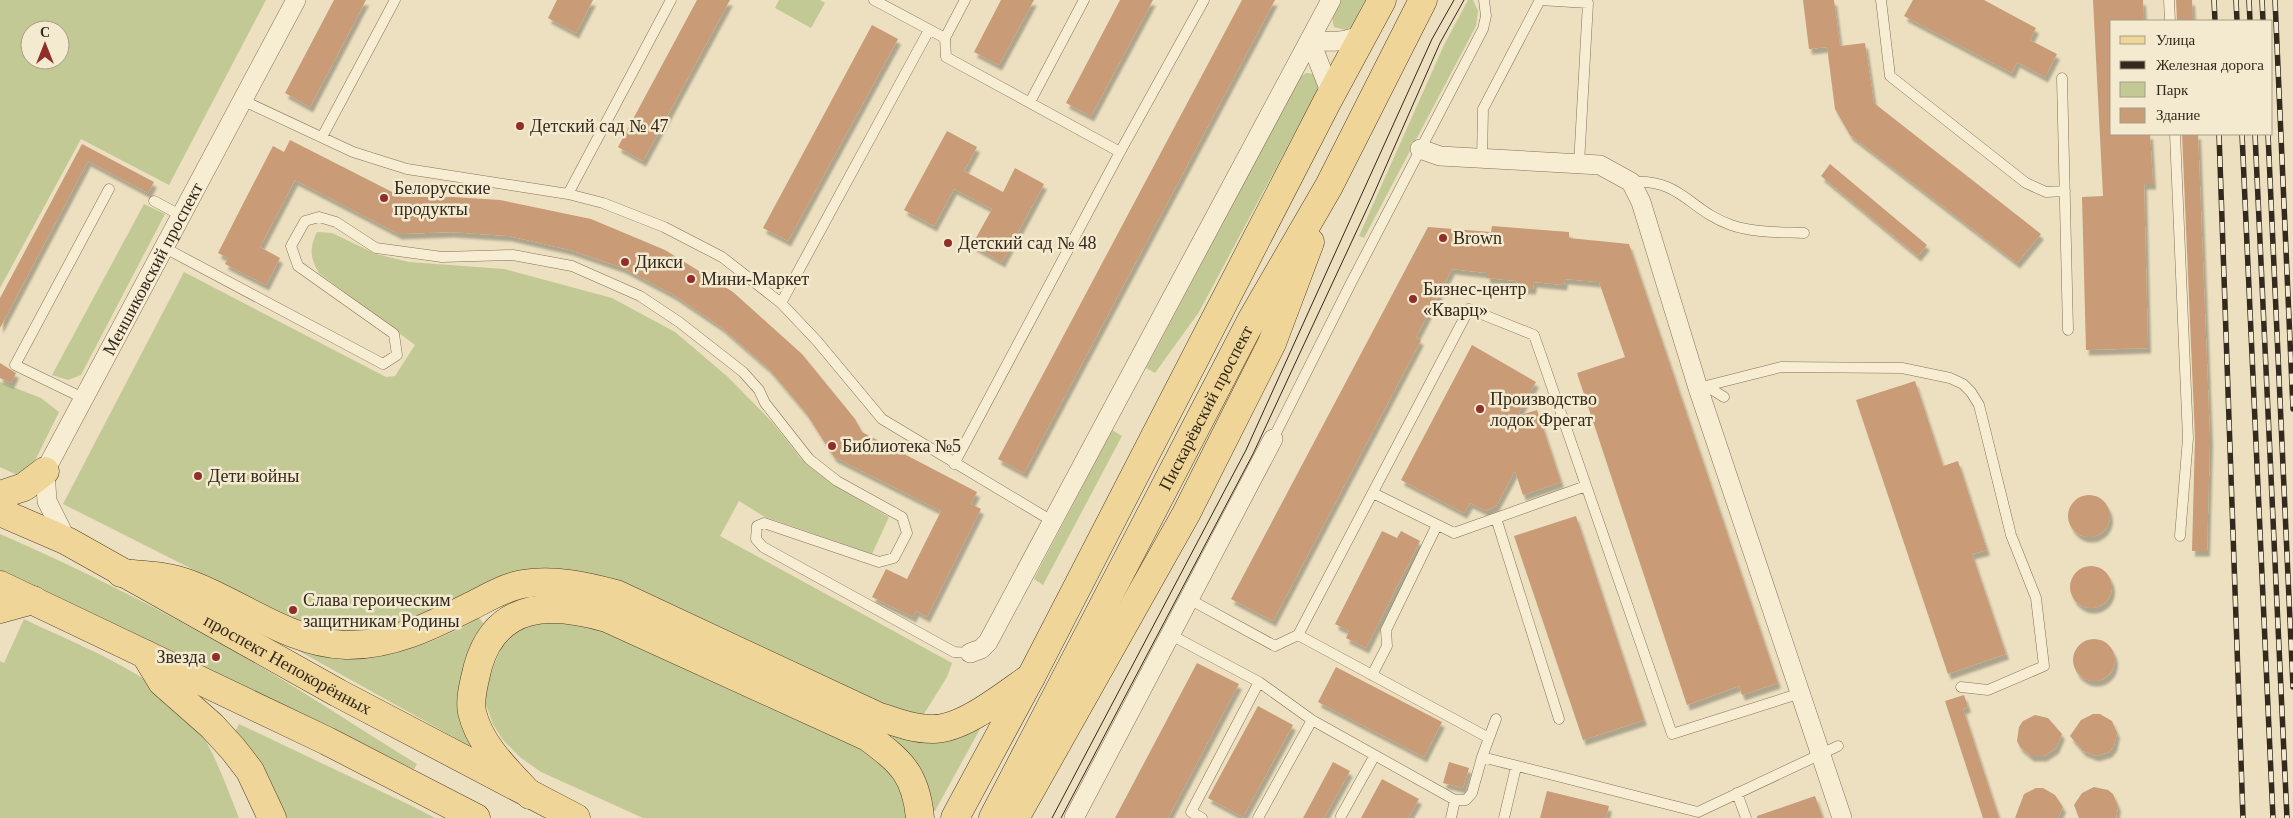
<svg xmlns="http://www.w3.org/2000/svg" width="2293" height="818" font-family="Georgia,serif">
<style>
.green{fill:#c2c995;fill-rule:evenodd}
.building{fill:#c99b77;filter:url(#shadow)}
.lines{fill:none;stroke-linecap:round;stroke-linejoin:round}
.lane-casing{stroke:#847159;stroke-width:11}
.street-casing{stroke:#847159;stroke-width:20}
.primary-casing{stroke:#523f2d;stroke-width:29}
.lane{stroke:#f7edd3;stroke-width:10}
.street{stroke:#f7edd3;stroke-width:19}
.primary{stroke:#efd698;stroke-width:28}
.tram{stroke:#34291d;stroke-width:1}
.rail-casing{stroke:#34291d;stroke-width:5.5}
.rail{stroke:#f4eacf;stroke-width:4;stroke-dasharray:11;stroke-linecap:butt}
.poi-dot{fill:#912d2b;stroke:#f4eacf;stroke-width:2}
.labels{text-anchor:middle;stroke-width:5;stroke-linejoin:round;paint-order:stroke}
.poi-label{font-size:18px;fill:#34291d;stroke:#f4eacf;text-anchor:start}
.street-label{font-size:18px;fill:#34291d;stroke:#f4eacf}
</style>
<defs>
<filter id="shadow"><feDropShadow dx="3" dy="5.5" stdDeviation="1" flood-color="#0004"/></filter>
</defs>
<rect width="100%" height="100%" fill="#ece0c0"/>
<path class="green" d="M 0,0 L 266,0 L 169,185 L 81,139 L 0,288 ZM 30,30 L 60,30 L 60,60 L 30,60 Z
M 779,0 L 820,0 L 825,3 L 811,28 L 775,8 Z
M 1341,0 L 1365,0 L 1351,27 L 1346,30 L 1334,27 C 1330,17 1336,9 1341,0 Z
M 1468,0 L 1473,0 L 1478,11 L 1476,26 L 1364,238 L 1359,236 L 1444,45 Z
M 1306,73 L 1314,74 L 1319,87 L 1199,312 L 1155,373 L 1146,368 L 1300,77 Z
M 144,204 L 165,214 L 81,375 L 68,380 L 52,375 Z
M 317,232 L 332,233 L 376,254 L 409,262 L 504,269 L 612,298 L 675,332 L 728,377 L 772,422 L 802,460 L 831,483 L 889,517 L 872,554 L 765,517 L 739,501 L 720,536 L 952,663 L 947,677 L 922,717 L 902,713 L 623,586 L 459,600 L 376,632 L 313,630 L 63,504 L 184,272 L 386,377 L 395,376 L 415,345 L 319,273 C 310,258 309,248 317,232 Z
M 0,382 L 41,398 L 59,412 L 26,479 L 0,467 Z
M 1112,430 L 1122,436 L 1043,585 L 1034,579 Z
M 0,534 C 79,568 155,607 230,649 C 294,685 355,726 417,764 L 414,769 L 0,571 Z
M 479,618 L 486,626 L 475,749 L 299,651 L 302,648 C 317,651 333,656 348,657 C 394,659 439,641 479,618 Z
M 24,619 C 77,645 157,674 193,721 C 213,747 227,788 239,818 L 0,818 L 0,661 L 4,663 Z
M 581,620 L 862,745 L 903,786 L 908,818 L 643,818 L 541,772 L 521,758 L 503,740 L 493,724 L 486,705 L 486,683 L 502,647 L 516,632 L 537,621 Z
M 239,724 L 414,807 L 435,818 L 287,818 L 266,772 L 235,732 Z
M 975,728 L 980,729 L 935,811 L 931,810 L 884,734 L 885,732 C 916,736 949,748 975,728 Z"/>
<path class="building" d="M 334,0 L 366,0 L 310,107 L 285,93 Z
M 557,0 L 593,0 L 576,33 L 548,18 Z
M 697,0 L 730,0 L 643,161 L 618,147 Z
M 1001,0 L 1034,0 L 999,65 L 974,52 Z
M 1120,0 L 1153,0 L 1091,116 L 1066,103 Z
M 1242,0 L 1275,0 L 1024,473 L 998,459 Z
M 1803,0 L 1834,0 L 1840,46 L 1865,43 L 1874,103 L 2041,234 L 2017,263 L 1850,135 L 1835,109 L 1827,47 L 1809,49 Z
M 1913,0 L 1984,0 L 2036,28 L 2030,40 L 2057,54 L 2045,77 L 2017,62 L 2012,73 L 1904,16 Z
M 2093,0 L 2143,0 L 2144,21 L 2112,21 L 2112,134 L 2150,134 L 2153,184 L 2144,184 L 2148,348 L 2086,350 L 2082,197 L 2103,196 Z
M 2176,0 L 2192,0 L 2193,21 L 2177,21 Z
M 872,25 L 898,39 L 788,241 L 763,228 Z
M 947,131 L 977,147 L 964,171 L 1003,192 L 1015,168 L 1044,184 L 1002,262 L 972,245 L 992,209 L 954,189 L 934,226 L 904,210 Z
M 2182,134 L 2198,134 L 2210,440 L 2207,551 L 2192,551 L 2195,438 Z
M 290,140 L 402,197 L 453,197 L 500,200 L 591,219 L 665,250 L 733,292 L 802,354 L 855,419 L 862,432 L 977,492 L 971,504 L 981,509 L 927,617 L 916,611 L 913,617 L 872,597 L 886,569 L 907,579 L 941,511 L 834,457 L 806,413 L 768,368 L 721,327 L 674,295 L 623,268 L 570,250 L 509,236 L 451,232 L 399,234 L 295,180 L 260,247 L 280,258 L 266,285 L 225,264 L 228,258 L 218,253 L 245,200 L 273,146 L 284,152 Z
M 82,144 L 154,182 L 148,193 L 88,161 L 0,328 L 0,298 Z
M 1830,164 L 1927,245 L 1918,256 L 1821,176 Z
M 1492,226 L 1569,232 L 1569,238 L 1629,244 L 1778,683 L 1742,695 L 1739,686 L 1687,705 L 1577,373 L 1625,357 L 1599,282 L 1565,279 L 1564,285 L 1534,282 L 1533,289 L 1516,288 L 1517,281 L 1487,278 L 1487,273 L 1452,269 L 1416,337 L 1421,340 L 1273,621 L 1231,599 L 1428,227 L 1491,232 Z
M 1472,345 L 1536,382 L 1517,416 L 1537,410 L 1561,482 L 1523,495 L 1515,471 L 1496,506 L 1486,511 L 1470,503 L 1464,513 L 1401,480 Z
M 0,363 L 16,373 L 11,383 L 0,378 Z
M 1915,381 L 1943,466 L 1958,461 L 1987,550 L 1972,554 L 2006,654 L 1948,674 L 1856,400 Z
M2068 516a21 21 0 1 1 42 0a21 21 0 1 1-42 0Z
M 1576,516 L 1644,720 L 1583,740 L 1514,536 Z
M 1382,531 L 1397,538 L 1401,531 L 1420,541 L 1366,648 L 1346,638 L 1349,631 L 1335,624 Z
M2070 587a21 21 0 1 1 42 0a21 21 0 1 1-42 0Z
M2073 660a21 21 0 1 1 42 0a21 21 0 1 1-42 0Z
M 1197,663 L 1239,684 L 1235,691 L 1168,818 L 1115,818 Z
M 1336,667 L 1442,722 L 1424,757 L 1318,702 Z
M 1964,695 L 1968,707 L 1963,709 L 1999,818 L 1983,818 L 1945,701 Z
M 1258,706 L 1293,725 L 1243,817 L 1208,798 Z
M 2093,714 L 2100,714 L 2112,721 L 2117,733 L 2114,746 L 2109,752 L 2096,756 L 2083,751 L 2070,736 L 2081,720 Z
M 2035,715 L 2048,718 L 2062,734 L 2056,748 L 2044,756 L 2031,756 L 2020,747 L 2017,741 L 2019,727 L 2023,721 Z
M 1333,762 L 1350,771 L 1324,818 L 1303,818 Z
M 1449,762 L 1469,768 L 1463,788 L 1443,783 Z
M 1382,779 L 1419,799 L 1408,818 L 1361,818 Z
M 2094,787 L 2108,790 L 2113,794 L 2118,806 L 2116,818 L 2079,818 L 2074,805 L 2082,793 Z
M 2036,788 L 2043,788 L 2055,795 L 2063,807 L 2058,818 L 2015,818 L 2024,794 Z
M 1547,791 L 1609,806 L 1606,818 L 1540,818 Z
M 1815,796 L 1823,818 L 1757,818 L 1757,816 Z"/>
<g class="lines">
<defs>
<path id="lane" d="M 874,0 L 945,38 L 946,57 L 1120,152
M 1881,0 L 1890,76 L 2026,183 L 2046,192 L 2065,191
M 2169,0 L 2170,21
M 945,38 L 965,0
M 2062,78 L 2068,330
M 244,101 L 353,152 L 407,169 L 568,194 L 603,203 L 664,227 L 722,257 L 781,303 L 817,341 L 882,419 L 1052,521
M 1030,102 L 1084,0
M 2175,134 L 2188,438 L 2180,536
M 322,137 L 395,0
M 1482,159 L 1483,109 L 1540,0 L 1588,3 L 1579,164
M 1631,182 C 1681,178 1690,211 1731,225 C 1754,233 1779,232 1804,233
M 568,194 L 671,0
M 154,201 L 182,216
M 165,248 L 383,364 L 397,355 L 394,334 L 298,266 L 291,246 L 305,221 L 319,217 L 336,222 L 376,248 L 442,257 L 513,255 L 572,266 L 640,296 L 679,322 L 743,372 L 759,390 L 765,403 L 809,459 L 837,481 L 902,517 L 907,533 L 894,558 L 879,562 L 764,523 L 757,526 L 756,539 L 763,547 L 954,652 L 970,653
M 781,303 L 929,30
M 1706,386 L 1724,397
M 1698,388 L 1781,367 L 1902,368 L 1950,378 L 1963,384 L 1971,392 L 1979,405 L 2011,535 L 2036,598 L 2044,666 L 1988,690 L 1961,687
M 85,399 L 15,365 L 109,189
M 1273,439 L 1351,283 L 1483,29 L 1486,16 L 1484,0
M 954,464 L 1120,152 L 1204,0
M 1373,493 L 1454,533 L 1586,486
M 1496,518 L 1559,719
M 1189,599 L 1275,646 L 1298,635 L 1469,309 L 1534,335 L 1672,734 L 1801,693
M 1171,635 L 1259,682 L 1312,720 L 1455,800 L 1466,800 L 1472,793 L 1482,757 L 1698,812 L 1838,746
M 1298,635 L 1489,738
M 1372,675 L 1387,646 L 1386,630 L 1437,525
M 1482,757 L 1496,719
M 1737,793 L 1746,818
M 1341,816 L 1375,755
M 1202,818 L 1191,812 L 1259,682
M 1258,818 L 1312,720
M 1451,818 L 1455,800
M 1504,818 L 1516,767"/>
<g id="street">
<path d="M 1310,40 L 1328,86 L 1327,100"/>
<path d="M 1310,40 C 1330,42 1345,43 1363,34"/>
<path d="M 1420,149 L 1440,156 L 1600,165 L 1631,182 L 1641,202 L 1698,388 L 1842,818"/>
<path id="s1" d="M 67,541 L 47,501 L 45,471 L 296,0"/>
<path d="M 970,653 L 981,649 L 988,642 L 1331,0"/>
<path d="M 1074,818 L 1273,439"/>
</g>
<g id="primary">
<path d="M 0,495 L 24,487 L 45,471"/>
<path id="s2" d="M 0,512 L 67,541 L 338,693 L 576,818"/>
<path d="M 121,573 C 139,575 160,575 177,580 C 234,597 285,643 346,645 C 391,646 431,626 471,606 C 487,598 505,587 523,584 C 555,579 585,586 616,594 L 877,716 C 895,722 913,729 933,729 C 964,729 1006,694 1031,677"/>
<path d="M 0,585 L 327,741 L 476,818"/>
<path d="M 0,609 L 33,600"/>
<path d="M 145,654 L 162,682 L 212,726 L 233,749 L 250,771 L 272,818"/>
<path d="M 530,795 C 507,770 480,746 472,712 C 469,699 475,679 478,666 C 497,601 552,602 607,618 L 868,737 C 901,762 916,774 920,818"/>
<path d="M 955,818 L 1031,677 L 1327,102 L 1382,0"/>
<path id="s3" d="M 993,818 L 1252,319 L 1329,186 L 1423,0"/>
<path d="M 1015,818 L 1186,514 L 1272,343 L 1310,242"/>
</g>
</defs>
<use href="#lane" class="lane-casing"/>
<use href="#street" class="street-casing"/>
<use href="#primary" class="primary-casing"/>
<use href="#lane" class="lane"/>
<use href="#street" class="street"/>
<use href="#primary" class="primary"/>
<path class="tram" d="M 1052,818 L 1246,450 L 1432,39 L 1454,0
M 1061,818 L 1253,454 L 1372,198 L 1440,43 L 1464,0"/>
<defs>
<path id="rail" d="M 2214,0 L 2215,21
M 2236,0 L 2237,21
M 2249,0 L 2250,21
M 2262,0 L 2263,21
M 2275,0 L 2293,409
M 2219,134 L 2243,818
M 2242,134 L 2273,818
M 2255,134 L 2287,818
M 2268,134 L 2293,687"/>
</defs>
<use href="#rail" class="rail-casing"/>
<use href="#rail" class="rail"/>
</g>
<g class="poi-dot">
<circle cx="520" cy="126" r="5"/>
<circle cx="384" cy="198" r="5"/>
<circle cx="1443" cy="238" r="5"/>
<circle cx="948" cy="243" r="5"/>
<circle cx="625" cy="262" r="5"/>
<circle cx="691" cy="279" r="5"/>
<circle cx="1413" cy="299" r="5"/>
<circle cx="1480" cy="409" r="5"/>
<circle cx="832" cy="446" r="5"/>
<circle cx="198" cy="476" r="5"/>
<circle cx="293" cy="610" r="5"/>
<circle cx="216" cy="657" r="5"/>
</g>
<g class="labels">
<g class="poi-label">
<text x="530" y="132">Детский сад № 47</text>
<text x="394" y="194">Белорусские<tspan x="394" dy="21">продукты</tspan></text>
<text x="1453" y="244">Brown</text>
<text x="958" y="249">Детский сад № 48</text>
<text x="635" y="268">Дикси</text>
<text x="701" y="285">Мини-Маркет</text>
<text x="1423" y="295">Бизнес-центр<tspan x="1423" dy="21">«Кварц»</tspan></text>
<text x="1490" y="405">Производство<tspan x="1490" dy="21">лодок Фрегат</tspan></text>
<text x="842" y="452">Библиотека №5</text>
<text x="208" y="482">Дети войны</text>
<text x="303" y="606">Слава героическим<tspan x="303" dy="21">защитникам Родины</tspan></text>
<text x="206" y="663" text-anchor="end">Звезда</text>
</g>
<g class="street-label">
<text dy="6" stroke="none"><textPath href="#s1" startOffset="304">Меншиковский проспект</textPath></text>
<text dy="6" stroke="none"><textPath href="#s3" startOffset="462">Пискарёвский проспект</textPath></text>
<text dy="6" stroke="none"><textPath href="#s2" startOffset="326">проспект Непокорённых</textPath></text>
</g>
</g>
<rect x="2110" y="20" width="162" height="115" fill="#f4eacf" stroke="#a79d88"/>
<rect x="2120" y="36" width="25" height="8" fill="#efd698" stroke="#a79d88"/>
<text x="2156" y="45" font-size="15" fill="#34291d">Улица</text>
<rect x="2120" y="61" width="25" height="8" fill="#34291d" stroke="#a79d88"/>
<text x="2156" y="70" font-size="15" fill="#34291d">Железная дорога</text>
<rect x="2120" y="82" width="25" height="15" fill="#c2c995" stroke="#a79d88"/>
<text x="2156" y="95" font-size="15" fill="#34291d">Парк</text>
<rect x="2120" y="108" width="25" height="15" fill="#c99b77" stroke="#a79d88"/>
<text x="2156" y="120" font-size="15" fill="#34291d">Здание</text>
<g transform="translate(45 45)"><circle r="24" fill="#f4eacf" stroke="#a79d88"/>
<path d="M0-4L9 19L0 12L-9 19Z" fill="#912d2b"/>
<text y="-8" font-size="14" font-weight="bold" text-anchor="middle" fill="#34291d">С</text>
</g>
</svg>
